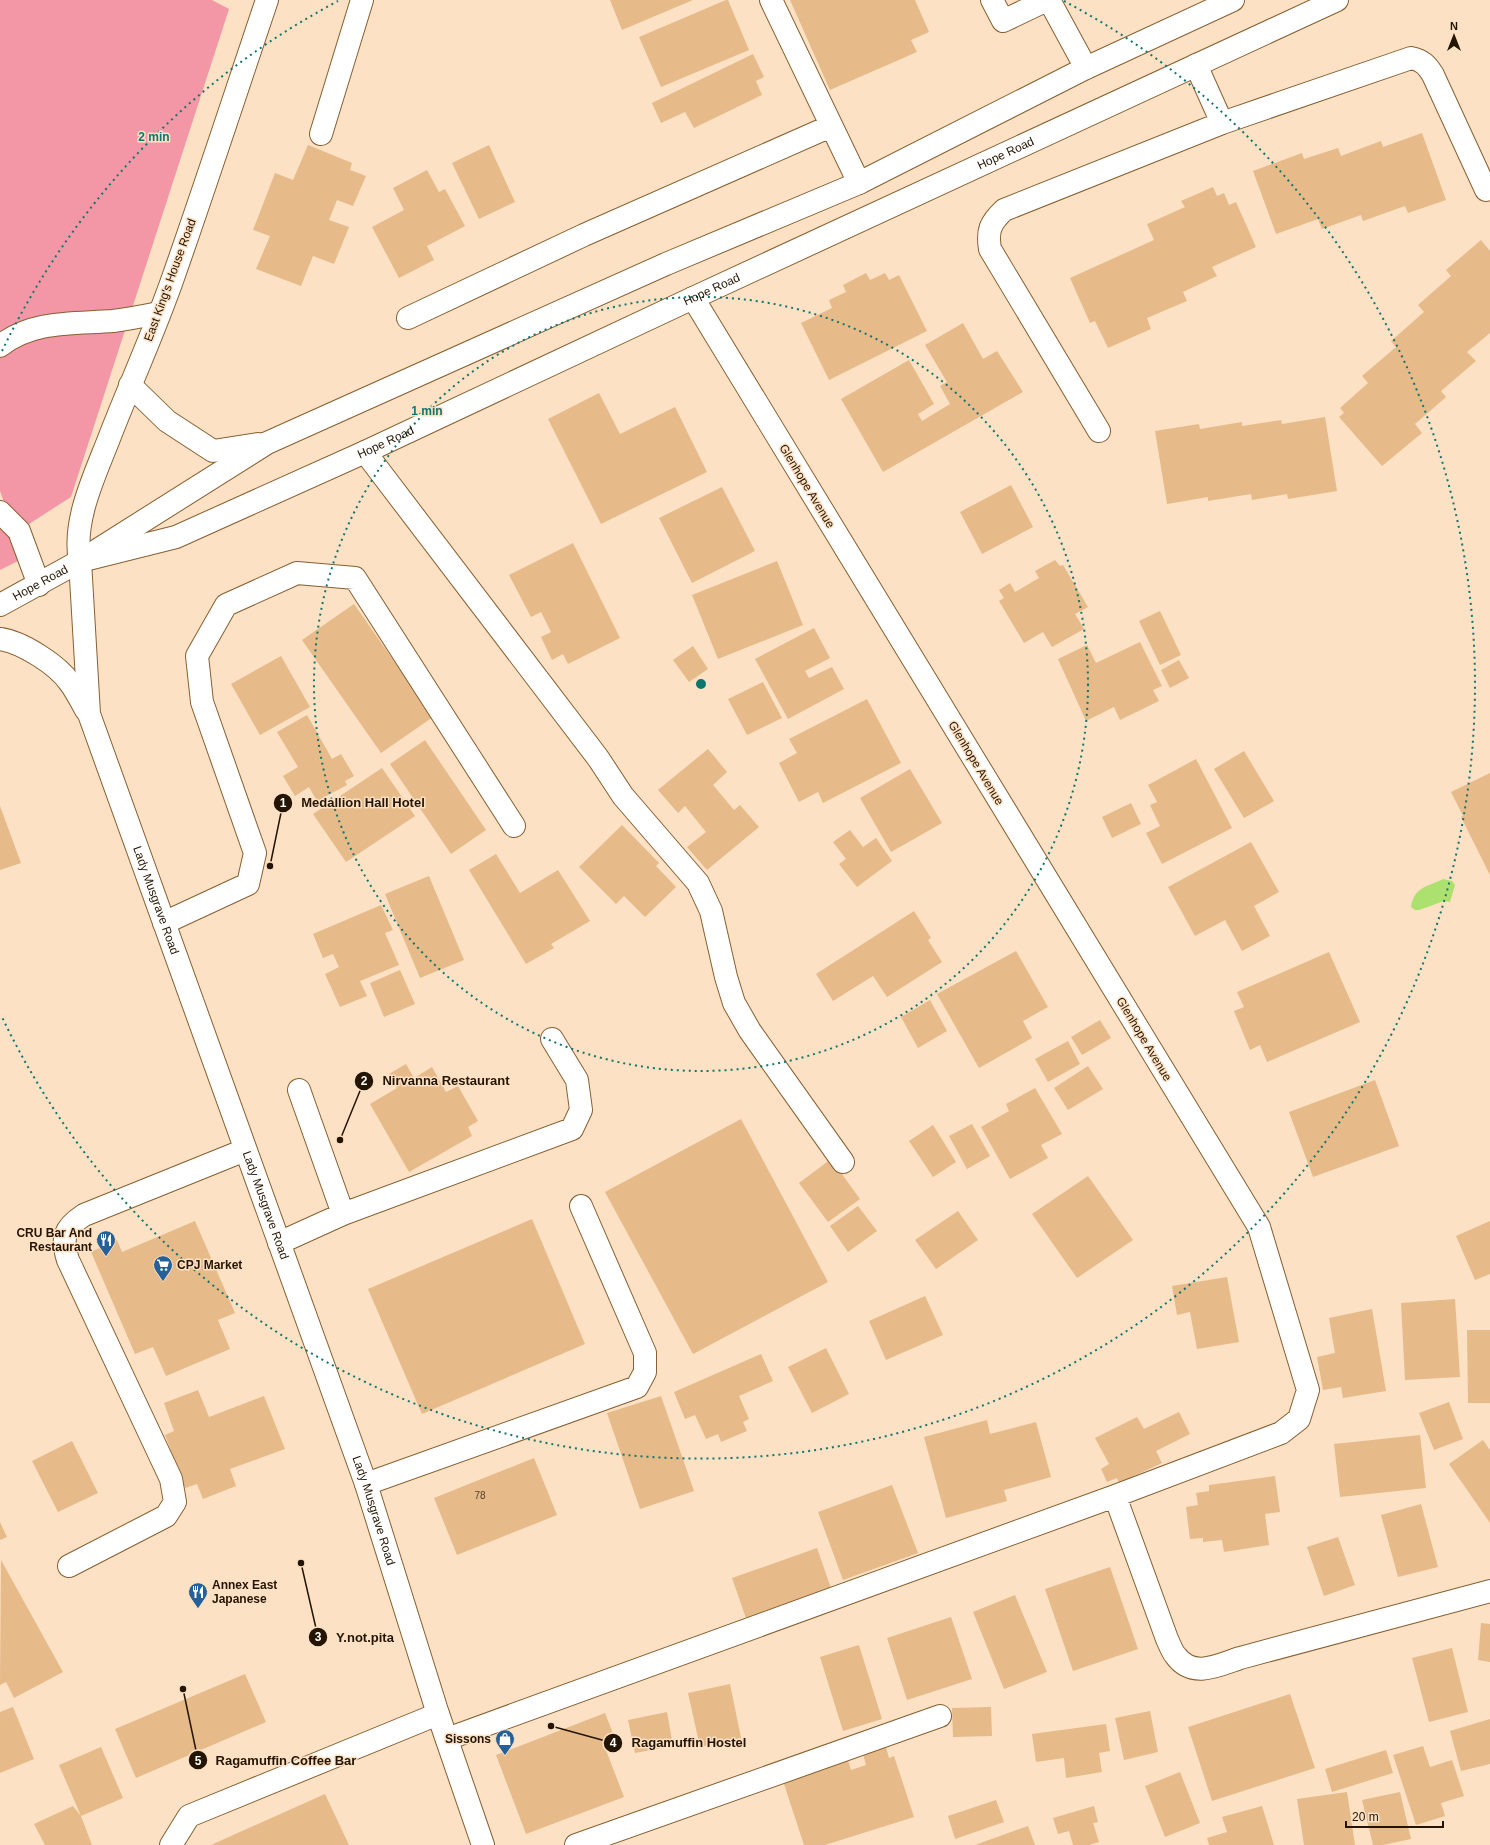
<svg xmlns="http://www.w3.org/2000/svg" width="1490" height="1845" font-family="Helvetica,sans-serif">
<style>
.green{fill:#f397a6}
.water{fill:#ace06f}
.building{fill:#e6ba89}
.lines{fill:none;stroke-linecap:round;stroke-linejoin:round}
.minor-casing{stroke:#875f30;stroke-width:24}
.major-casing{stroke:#875f30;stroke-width:24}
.minor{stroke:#fff;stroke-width:22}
.major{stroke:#fff;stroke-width:22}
.ring{fill:none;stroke:#0f766e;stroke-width:2;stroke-dasharray:2 4}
.labels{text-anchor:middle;stroke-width:3;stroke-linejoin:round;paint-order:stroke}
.number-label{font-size:10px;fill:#543e24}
.street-label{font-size:12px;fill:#241402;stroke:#fce1c4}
.poi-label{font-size:12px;font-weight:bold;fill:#241402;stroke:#fce1c4;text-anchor:end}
.centre{fill:#0f766e;stroke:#fce1c4;stroke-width:2}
.ring-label{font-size:12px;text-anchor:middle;font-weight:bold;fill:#0f766e;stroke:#fce1c4;stroke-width:3;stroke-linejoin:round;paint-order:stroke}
.leader{fill:none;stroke:#241402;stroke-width:1.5}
.callout-dot{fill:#241402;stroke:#fce1c4;stroke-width:1.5}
.mark-label{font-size:12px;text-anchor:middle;font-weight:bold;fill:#fff}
.callout-label{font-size:13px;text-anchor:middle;font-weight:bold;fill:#241402;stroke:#fce1c4;stroke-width:3;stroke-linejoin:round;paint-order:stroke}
</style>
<rect width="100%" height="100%" fill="#fce1c4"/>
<path class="green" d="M 0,0 L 212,0 L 229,9 L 71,497 L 15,533 L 0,491 Z
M 0,517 L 20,560 L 0,570 Z"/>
<path class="water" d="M 1443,879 L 1452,881 L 1455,885 L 1450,902 L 1444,901 L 1419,910 L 1415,910 L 1411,907 C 1414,887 1427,887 1443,879 Z"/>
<path class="building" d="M 610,0 L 693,0 L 622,30 Z
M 726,0 L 728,0 L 749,50 L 661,87 L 639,37 Z
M 790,0 L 915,0 L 929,32 L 911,40 L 917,52 L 830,90 Z
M 753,54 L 764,77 L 756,81 L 762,95 L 694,128 L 685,112 L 661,123 L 652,103 Z
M 1422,133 L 1446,200 L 1408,213 L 1405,206 L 1363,221 L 1361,215 L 1322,229 L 1318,219 L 1276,234 L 1253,171 L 1302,153 L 1304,159 L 1338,148 L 1341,156 L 1381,141 L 1383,147 Z
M 308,145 L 352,163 L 350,170 L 366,176 L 353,206 L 337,200 L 329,220 L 349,227 L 334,264 L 313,256 L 301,286 L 256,269 L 270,236 L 253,230 L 275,173 L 293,180 Z
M 489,145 L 515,202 L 479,219 L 452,163 Z
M 427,170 L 439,192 L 445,189 L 465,226 L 427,246 L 434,260 L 399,278 L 372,227 L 404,210 L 393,188 Z
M 1213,187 L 1217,196 L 1224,193 L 1229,205 L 1236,202 L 1256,247 L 1212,267 L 1217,276 L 1183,292 L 1187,301 L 1147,318 L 1151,329 L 1108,348 L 1095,321 L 1090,323 L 1070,278 L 1154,240 L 1147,224 L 1185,207 L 1181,201 Z
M 1481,240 L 1490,251 L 1490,333 L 1467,352 L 1476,361 L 1441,391 L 1446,397 L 1415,424 L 1422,433 L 1382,466 L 1339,417 L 1344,413 L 1340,408 L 1368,383 L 1362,376 L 1396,347 L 1391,341 L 1424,312 L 1418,305 L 1451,276 L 1446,270 Z
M 866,273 L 870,280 L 885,273 L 889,280 L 899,275 L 927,331 L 829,380 L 801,323 L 832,308 L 829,300 L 846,292 L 843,285 Z
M 963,323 L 983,359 L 997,351 L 1023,392 L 883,472 L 841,399 L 909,360 L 934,404 L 918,414 L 922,421 L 950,404 L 940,386 L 947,382 L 925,345 Z
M 599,393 L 620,434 L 675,407 L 707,472 L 601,524 L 548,419 Z
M 1325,417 L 1337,491 L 1288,499 L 1287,494 L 1252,500 L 1251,494 L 1208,501 L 1208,497 L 1167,504 L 1155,431 L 1199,424 L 1200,429 L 1242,422 L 1242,426 L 1281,420 L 1282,424 Z
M 1011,485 L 1033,527 L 982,554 L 960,512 Z
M 722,487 L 755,551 L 692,583 L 659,518 Z
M 573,543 L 620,638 L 568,664 L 563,654 L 552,660 L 541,637 L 551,632 L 541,612 L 531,617 L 509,575 Z
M 1055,560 L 1060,566 L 1063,565 L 1088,607 L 1075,614 L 1084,629 L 1052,647 L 1043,632 L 1024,643 L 999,601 L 1004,598 L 999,590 L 1010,583 L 1015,592 L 1039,578 L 1035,571 Z
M 777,561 L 803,625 L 718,659 L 692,595 Z
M 354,604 L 433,717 L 381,753 L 302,640 Z
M 1160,611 L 1181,655 L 1160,665 L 1139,621 Z
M 814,628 L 830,658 L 805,671 L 809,678 L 832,667 L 844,689 L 788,719 L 755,659 Z
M 1140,642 L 1162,686 L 1153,690 L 1159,701 L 1120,720 L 1114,707 L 1086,721 L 1058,659 L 1087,645 L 1096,663 Z
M 693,646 L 708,669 L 689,682 L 673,660 Z
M 281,656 L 310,707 L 260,735 L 231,684 Z
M 1179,660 L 1189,678 L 1170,688 L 1161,670 Z
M 763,682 L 782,718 L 747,735 L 728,699 Z
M 867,699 L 901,763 L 823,803 L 818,792 L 799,802 L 779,763 L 797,753 L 789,739 Z
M 307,715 L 332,759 L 341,754 L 354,776 L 345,781 L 347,785 L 317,801 L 309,787 L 295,796 L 283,776 L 298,767 L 277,732 Z
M 425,740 L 486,830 L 451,854 L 390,764 Z
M 708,749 L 727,772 L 713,785 L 734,810 L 740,805 L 759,827 L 707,870 L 687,847 L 706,832 L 685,806 L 678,813 L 658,790 Z
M 1244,751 L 1274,801 L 1244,818 L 1214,769 Z
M 1196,759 L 1232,828 L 1162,864 L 1146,833 L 1160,826 L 1150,805 L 1157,802 L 1148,785 Z
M 382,768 L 415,816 L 346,862 L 313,814 Z
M 910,769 L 942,823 L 891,852 L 860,798 Z
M 1490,773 L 1490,875 L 1461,817 L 1463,816 L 1451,792 Z
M 1131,803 L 1141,824 L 1112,838 L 1102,817 Z
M 0,806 L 21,863 L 0,870 Z
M 622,825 L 659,863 L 656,866 L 676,887 L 645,917 L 624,896 L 616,904 L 579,867 Z
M 850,830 L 863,847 L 876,838 L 892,861 L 857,887 L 839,864 L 846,859 L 833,842 Z
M 1251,842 L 1279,892 L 1254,906 L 1270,936 L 1242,951 L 1225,920 L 1195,936 L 1168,887 Z
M 496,854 L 520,893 L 558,870 L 590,921 L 551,944 L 554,948 L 526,964 L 469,870 Z
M 429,876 L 464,960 L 420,978 L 385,894 Z
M 381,905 L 393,930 L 385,933 L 399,965 L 360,981 L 367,996 L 340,1007 L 325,974 L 339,967 L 333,954 L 323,958 L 313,934 Z
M 914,911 L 931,938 L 928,940 L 942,962 L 887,997 L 873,976 L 833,1001 L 816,974 Z
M 1016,951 L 1048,1007 L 1023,1021 L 1032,1038 L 979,1068 L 937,994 Z
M 1329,952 L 1360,1022 L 1267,1062 L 1260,1045 L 1250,1050 L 1234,1011 L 1244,1007 L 1237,992 Z
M 400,970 L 415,1004 L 384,1017 L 370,983 Z
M 930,1000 L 947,1031 L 918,1048 L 901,1017 Z
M 1100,1020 L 1111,1038 L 1082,1055 L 1071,1037 Z
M 1068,1041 L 1080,1064 L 1048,1082 L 1035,1059 Z
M 406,1064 L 414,1078 L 432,1067 L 446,1092 L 458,1086 L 478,1121 L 468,1127 L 472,1136 L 409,1172 L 370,1104 L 397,1088 L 389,1074 Z
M 1088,1066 L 1103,1089 L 1068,1110 L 1054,1088 Z
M 1375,1080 L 1399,1146 L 1313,1177 L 1289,1112 Z
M 1035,1088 L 1062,1134 L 1041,1145 L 1048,1158 L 1010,1179 L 981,1127 L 1009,1111 L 1006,1104 Z
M 741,1119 L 828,1282 L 693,1354 L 605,1192 Z
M 972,1124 L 990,1156 L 967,1169 L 949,1136 Z
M 933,1125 L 956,1162 L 933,1177 L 909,1141 Z
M 831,1159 L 860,1199 L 828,1222 L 799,1183 Z
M 1088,1176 L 1133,1240 L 1077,1278 L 1032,1214 Z
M 858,1206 L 877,1231 L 848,1252 L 830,1226 Z
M 958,1211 L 978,1240 L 936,1269 L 915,1240 Z
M 532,1219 L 585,1344 L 422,1414 L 368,1289 Z
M 195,1221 L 235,1313 L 218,1320 L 230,1349 L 166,1376 L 153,1347 L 135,1354 L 91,1252 L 117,1240 L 122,1252 Z
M 1490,1221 L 1490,1274 L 1475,1280 L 1456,1236 Z
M 1227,1277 L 1239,1342 L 1197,1349 L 1190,1312 L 1177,1315 L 1172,1286 Z
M 925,1296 L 943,1335 L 886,1360 L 869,1321 Z
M 1455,1299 L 1460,1377 L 1405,1380 L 1401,1303 Z
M 1372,1309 L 1386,1391 L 1343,1398 L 1341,1387 L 1323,1390 L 1317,1357 L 1335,1353 L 1329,1318 Z
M 1467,1330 L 1490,1330 L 1490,1403 L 1468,1403 Z
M 826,1348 L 849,1394 L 812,1413 L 788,1367 Z
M 761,1354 L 773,1381 L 739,1396 L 749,1419 L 743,1422 L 747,1431 L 721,1442 L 718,1434 L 706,1439 L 695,1415 L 685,1419 L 674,1392 Z
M 198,1390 L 209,1417 L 264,1396 L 285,1449 L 230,1469 L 236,1486 L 203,1499 L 197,1484 L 185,1488 L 165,1435 L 174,1431 L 164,1403 Z
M 661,1396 L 694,1491 L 640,1509 L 607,1413 Z
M 1449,1402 L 1463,1439 L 1434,1450 L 1419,1413 Z
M 1179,1412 L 1190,1434 L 1156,1451 L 1162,1463 L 1119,1483 L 1117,1478 L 1107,1482 L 1101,1469 L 1109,1464 L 1095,1438 L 1137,1417 L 1144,1429 Z
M 987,1420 L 990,1434 L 1036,1422 L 1051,1477 L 1004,1490 L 1007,1501 L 946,1518 L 924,1437 Z
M 1420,1435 L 1426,1488 L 1340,1497 L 1334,1444 Z
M 1483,1440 L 1490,1450 L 1490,1523 L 1449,1464 Z
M 72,1441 L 98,1493 L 58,1512 L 32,1461 Z
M 534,1458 L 557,1515 L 457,1555 L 434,1498 Z
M 1275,1476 L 1280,1512 L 1265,1514 L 1269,1545 L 1224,1552 L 1222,1540 L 1203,1542 L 1203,1538 L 1190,1539 L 1186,1507 L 1198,1505 L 1196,1493 L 1209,1491 L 1209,1485 Z
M 892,1485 L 918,1553 L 843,1580 L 818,1512 Z
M 1421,1504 L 1438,1567 L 1398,1577 L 1381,1515 Z
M 0,1522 L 7,1537 L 0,1540 Z
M 1338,1537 L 1355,1585 L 1324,1596 L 1307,1547 Z
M 817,1548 L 833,1594 L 748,1624 L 732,1578 Z
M 1,1560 L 63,1672 L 14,1698 L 6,1682 L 0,1685 Z
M 1110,1567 L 1138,1649 L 1073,1671 L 1045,1589 Z
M 1015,1595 L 1047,1672 L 1004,1689 L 973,1612 Z
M 951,1617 L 972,1679 L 907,1700 L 887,1638 Z
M 1481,1623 L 1490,1624 L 1490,1662 L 1478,1660 Z
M 859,1645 L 882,1719 L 843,1731 L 820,1657 Z
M 1452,1648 L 1468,1712 L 1429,1722 L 1412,1658 Z
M 245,1674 L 266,1722 L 136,1778 L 115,1729 Z
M 730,1684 L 741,1738 L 700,1747 L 688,1693 Z
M 1290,1694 L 1315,1768 L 1212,1801 L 1188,1727 Z
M 13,1707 L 34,1759 L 0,1773 L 0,1712 Z
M 991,1707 L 992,1736 L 953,1737 L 952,1708 Z
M 1150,1711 L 1158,1752 L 1124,1760 L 1115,1718 Z
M 667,1712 L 673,1746 L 635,1753 L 628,1720 Z
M 605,1713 L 616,1741 L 604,1745 L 624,1797 L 526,1834 L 496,1755 Z
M 1490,1719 L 1490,1764 L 1461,1771 L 1450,1731 Z
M 1106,1724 L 1110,1751 L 1099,1753 L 1102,1772 L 1066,1778 L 1064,1758 L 1036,1762 L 1032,1734 Z
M 1423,1746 L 1430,1767 L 1452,1760 L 1464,1796 L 1441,1803 L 1445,1816 L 1416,1825 L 1393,1755 Z
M 101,1747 L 123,1798 L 81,1816 L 59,1765 Z
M 886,1747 L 889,1758 L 894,1756 L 914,1817 L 825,1845 L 804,1845 L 782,1778 L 847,1757 L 851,1770 L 866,1765 L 863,1754 Z
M 1386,1750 L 1393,1773 L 1332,1792 L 1325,1769 Z
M 1180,1772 L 1200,1823 L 1165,1837 L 1145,1786 Z
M 1347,1792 L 1355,1845 L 1304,1845 L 1297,1799 Z
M 1400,1792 L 1411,1839 L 1383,1845 L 1373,1845 L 1362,1800 Z
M 325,1794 L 349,1845 L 211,1845 Z
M 996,1800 L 1004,1822 L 955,1839 L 948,1816 Z
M 73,1806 L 81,1816 L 92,1845 L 45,1845 L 34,1824 Z
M 1094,1806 L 1098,1822 L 1093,1823 L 1099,1842 L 1089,1845 L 1073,1845 L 1069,1831 L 1058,1834 L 1053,1818 Z
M 1262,1806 L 1274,1845 L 1209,1845 L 1207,1838 L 1227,1832 L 1222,1817 Z
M 1028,1826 L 1035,1845 L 975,1845 Z"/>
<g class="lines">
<defs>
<path id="minor" d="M 771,0 L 859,183
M 992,0 L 1003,21 L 1047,0
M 1049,0 L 1086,68
M 1196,65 L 1222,123
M 321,134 L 362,0
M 408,318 L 584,235 L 831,126
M 0,346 C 32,320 74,324 113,321 C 128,319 144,316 159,313
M 1099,431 L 990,249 C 987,231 990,223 1004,210 L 1222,123 L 1411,58 C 1422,60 1427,65 1433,75 L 1486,190
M 365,452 L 598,758 L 623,796 L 698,883 L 711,911 L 726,977 L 734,1003 L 750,1031 L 843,1162
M 0,512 L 19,531 L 39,585
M 164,923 L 248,884 L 255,853 L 202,702 L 197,656 L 226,605 L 297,573 L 355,578 L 514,826
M 299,1090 L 343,1214
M 279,1243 L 343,1214 L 572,1129 L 581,1110 L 577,1080 L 552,1039
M 366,1484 L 637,1387 L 645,1372 L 645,1353 L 581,1206
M 1115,1496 L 1167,1639 C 1170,1645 1172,1652 1176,1656 C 1193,1679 1219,1665 1240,1658 L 1490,1591
M 69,1566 L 166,1516 L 175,1502 L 171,1479 L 68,1260 C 61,1238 64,1228 84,1215 L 245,1150
M 447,1739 L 1115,1496 L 1281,1433 L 1299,1419 L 1308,1390 L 1259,1227 L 693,298
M 171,1845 L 189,1816 L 438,1714
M 576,1845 L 940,1716"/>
<g id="major">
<path id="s1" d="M 267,0 C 236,92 206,184 174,275 C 155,330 131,382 110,436 C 96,473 72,520 80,561 L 89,714 L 366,1484 L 438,1714 L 483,1845"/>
<path d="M 130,385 L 167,421 L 213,451 L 258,444"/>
<path id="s2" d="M 80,561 L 176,537 L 365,452 L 693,298 L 1337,0"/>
<path id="s3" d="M 0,605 L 80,561 L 267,443 L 666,264 L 859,183 L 1086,68 L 1233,0"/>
<path d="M 0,639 C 22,642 58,665 70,683 C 76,691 81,701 86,710"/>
</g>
</defs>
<use href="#minor" class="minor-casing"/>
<use href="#major" class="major-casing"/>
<use href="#minor" class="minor"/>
<use href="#major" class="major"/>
</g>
<g class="ring">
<circle cx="701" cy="684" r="387"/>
<path d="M2 351A774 774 0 0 1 338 1M1064 1A774 774 0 1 1 2 1017"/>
</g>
<defs>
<symbol id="restaurant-pin" viewBox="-11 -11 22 30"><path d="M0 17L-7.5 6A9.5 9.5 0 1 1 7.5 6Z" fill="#256198" stroke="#fce1c4"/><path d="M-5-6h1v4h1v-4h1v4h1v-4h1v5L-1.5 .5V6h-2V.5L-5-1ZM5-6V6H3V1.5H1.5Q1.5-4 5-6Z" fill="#fff"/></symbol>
<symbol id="supermarket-pin" viewBox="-11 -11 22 30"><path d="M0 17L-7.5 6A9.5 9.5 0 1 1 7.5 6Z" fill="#256198" stroke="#fce1c4"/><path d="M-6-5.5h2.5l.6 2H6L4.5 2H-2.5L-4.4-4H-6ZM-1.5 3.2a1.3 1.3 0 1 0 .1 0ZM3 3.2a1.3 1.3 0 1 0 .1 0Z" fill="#fff"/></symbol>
<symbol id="shop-pin" viewBox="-11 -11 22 30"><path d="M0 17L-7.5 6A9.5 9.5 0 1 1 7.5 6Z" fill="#256198" stroke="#fce1c4"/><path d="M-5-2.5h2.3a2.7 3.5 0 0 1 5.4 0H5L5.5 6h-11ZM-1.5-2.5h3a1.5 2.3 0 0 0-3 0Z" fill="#fff"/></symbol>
</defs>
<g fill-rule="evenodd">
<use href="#restaurant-pin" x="95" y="1229" width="22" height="30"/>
<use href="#supermarket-pin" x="152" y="1254" width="22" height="30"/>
<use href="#restaurant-pin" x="187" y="1581" width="22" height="30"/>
<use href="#shop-pin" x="494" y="1728" width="22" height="30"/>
</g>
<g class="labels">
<g class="number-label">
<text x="480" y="1499">78</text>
</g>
<g class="street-label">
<text dy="4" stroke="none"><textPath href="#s2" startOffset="1013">Hope Road</textPath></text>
<text transform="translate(170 280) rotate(-70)" y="4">East King's House Road</text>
<text dy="4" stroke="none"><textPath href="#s2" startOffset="689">Hope Road</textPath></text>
<text dy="4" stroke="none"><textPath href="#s2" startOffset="329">Hope Road</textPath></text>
<text transform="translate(807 486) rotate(59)" y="4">Glenhope Avenue</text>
<text dy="4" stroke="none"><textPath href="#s3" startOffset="46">Hope Road</textPath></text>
<text transform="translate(976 763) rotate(59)" y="4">Glenhope Avenue</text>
<text dy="4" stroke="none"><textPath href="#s1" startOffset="945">Lady Musgrave Road</textPath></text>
<text transform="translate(1144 1039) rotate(59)" y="4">Glenhope Avenue</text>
<text dy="4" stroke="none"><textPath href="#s1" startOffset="1269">Lady Musgrave Road</textPath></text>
<text dy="4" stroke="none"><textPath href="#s1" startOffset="1593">Lady Musgrave Road</textPath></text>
</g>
<g class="poi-label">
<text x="92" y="1237">CRU Bar And<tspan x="92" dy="14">Restaurant</tspan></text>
<text x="177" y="1269" text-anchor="start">CPJ Market</text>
<text x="212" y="1589" text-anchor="start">Annex East<tspan x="212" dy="14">Japanese</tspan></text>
<text x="491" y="1743">Sissons</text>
</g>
</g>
<circle cx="701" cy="684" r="6" class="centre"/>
<g class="ring-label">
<text x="154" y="141">2 min</text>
<text x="427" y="415">1 min</text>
</g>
<path class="leader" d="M270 866L283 803M340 1140L364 1081M301 1563L318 1637M551 1726L613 1743M183 1689L198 1760"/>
<g class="callout-dot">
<circle cx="270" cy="866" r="4"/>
<circle cx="340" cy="1140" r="4"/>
<circle cx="301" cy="1563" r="4"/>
<circle cx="551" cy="1726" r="4"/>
<circle cx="183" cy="1689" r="4"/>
<circle cx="283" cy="803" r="10"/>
<circle cx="364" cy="1081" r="10"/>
<circle cx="318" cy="1637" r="10"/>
<circle cx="613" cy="1743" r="10"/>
<circle cx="198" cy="1760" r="10"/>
</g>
<g class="mark-label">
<text x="283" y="807">1</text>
<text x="364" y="1085">2</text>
<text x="318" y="1641">3</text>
<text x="613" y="1747">4</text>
<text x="198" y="1765">5</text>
</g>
<g class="callout-label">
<text x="363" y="807">Medallion Hall Hotel</text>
<text x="446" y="1085">Nirvanna Restaurant</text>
<text x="365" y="1642">Y.not.pita</text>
<text x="689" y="1747">Ragamuffin Hostel</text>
<text x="286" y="1765">Ragamuffin Coffee Bar</text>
</g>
<g transform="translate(1454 36)" stroke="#fce1c4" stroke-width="3" paint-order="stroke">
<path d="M0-3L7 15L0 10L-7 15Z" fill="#241402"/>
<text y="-6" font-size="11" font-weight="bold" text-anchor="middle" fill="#241402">N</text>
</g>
<path d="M1346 1821v6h97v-6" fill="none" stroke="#241402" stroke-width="2"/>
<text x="1352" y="1821" font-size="12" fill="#241402" stroke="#fce1c4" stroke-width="3" paint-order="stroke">20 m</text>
</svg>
